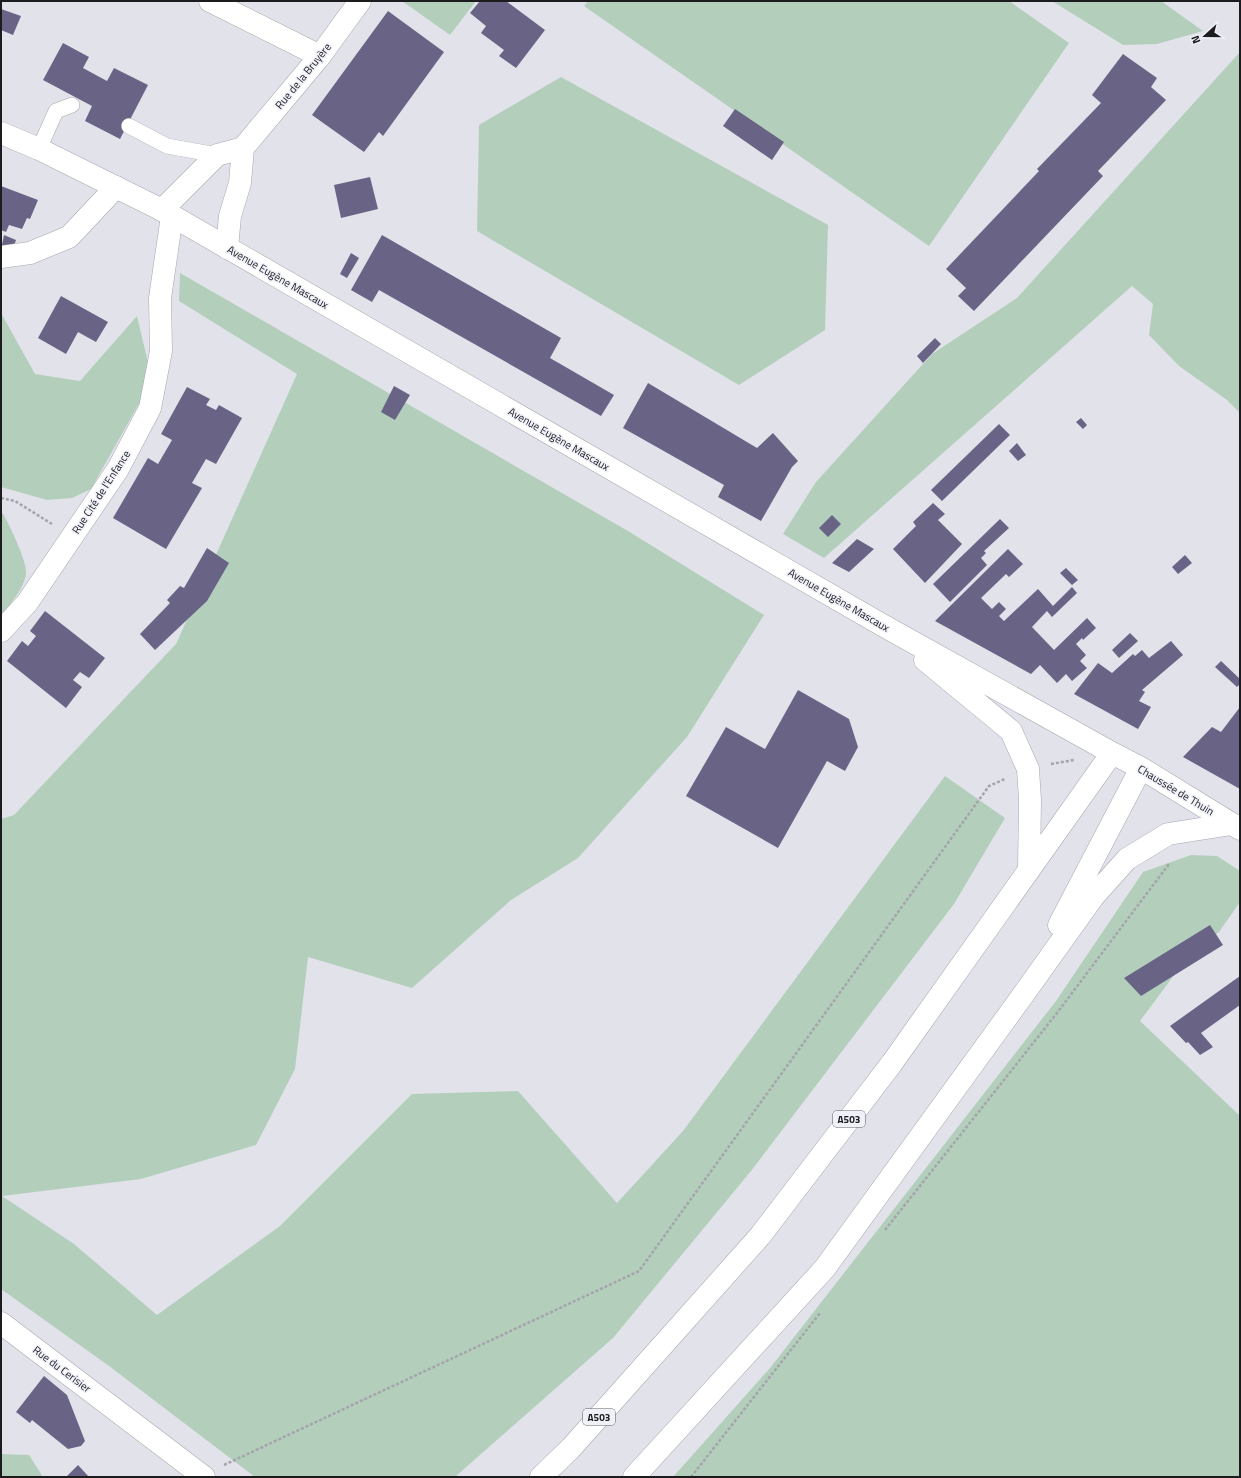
<svg xmlns="http://www.w3.org/2000/svg" width="1241" height="1478" font-family="'Titillium Web',sans-serif">
<style>
.green{fill:#b3cfbc}
.building{fill:#696486}
.lines{fill:none;stroke-linecap:round;stroke-linejoin:round}
.service-casing{stroke:#a6a7af;stroke-width:16}
.minor-casing{stroke:#a6a7af;stroke-width:23}
.tertiary-casing{stroke:#a6a7af;stroke-width:23}
.secondary-casing{stroke:#a6a7af;stroke-width:23}
.motorway-casing{stroke:#a6a7af;stroke-width:23}
.path{stroke:#a4a4ab;stroke-width:2.5;stroke-dasharray:3 2;stroke-linecap:butt}
.service{stroke:#fff;stroke-width:15}
.minor{stroke:#fff;stroke-width:22}
.tertiary{stroke:#fff;stroke-width:22}
.secondary{stroke:#fff;stroke-width:22}
.motorway{stroke:#fff;stroke-width:22}
.labels{text-anchor:middle;stroke-width:3;stroke-linejoin:round;paint-order:stroke}
.shield{fill:#eff0f8;stroke:#5b5c60;stroke-width:1}
.shield-label{font-size:10px;font-weight:bold;fill:#1c1c1f}
.street-label{font-size:11px;fill:#1c1c1f;stroke:#eff0f8}
</style>
<rect width="100%" height="100%" fill="#e2e2eb"/>
<path class="green" d="M 402,1 L 476,1 L 450,35 Z
M 588,1 L 1009,1 L 1069,43 L 929,246 L 584,6 Z
M 1052,1 L 1161,1 L 1203,31 L 1157,44 L 1123,45 Z
M 1240,52 L 1240,413 L 1227,400 L 1179,366 L 1149,335 L 1153,304 L 1132,286 L 824,558 L 783,534 L 816,482 L 932,354 L 1017,298 Z
M 561,77 L 828,225 L 825,330 L 739,385 L 477,231 L 479,125 Z
M 180,273 L 628,531 L 764,615 L 687,737 L 578,858 L 511,900 L 412,988 L 308,957 L 295,1069 L 256,1145 L 141,1179 L 2,1196 L 74,1244 L 157,1315 L 280,1226 L 412,1094 L 518,1091 L 617,1203 L 683,1131 L 945,776 L 1005,818 L 954,904 L 751,1171 L 613,1338 L 455,1477 L 255,1477 L 109,1366 L 1,1289 L 1,819 L 14,815 L 176,644 L 297,374 L 179,301 Z
M 1,313 L 35,374 L 80,381 L 137,316 L 150,371 L 141,400 L 91,489 L 72,498 L 47,500 L 1,487 Z
M 1,512 L 4,515 C 10,527 27,561 26,573 C 25,587 10,605 1,615 Z
M 1191,855 L 1217,856 L 1240,871 L 1240,902 L 1219,932 L 1183,963 L 1140,1021 L 1240,1116 L 1240,1477 L 673,1477 L 770,1368 L 1056,1001 L 1143,872 Z
M 1,1454 L 29,1455 L 43,1477 L 1,1477 Z"/>
<path class="building" d="M 480,1 L 506,1 L 545,30 L 516,68 L 499,56 L 504,50 L 481,33 L 486,26 L 470,13 Z
M 1,9 L 21,16 L 13,35 L 1,30 Z
M 388,11 L 444,52 L 383,136 L 379,132 L 364,152 L 312,115 Z
M 63,43 L 89,57 L 83,68 L 107,81 L 114,68 L 148,85 L 120,139 L 85,121 L 92,106 L 43,80 Z
M 1123,54 L 1157,78 L 1151,87 L 1166,100 L 1098,171 L 1103,176 L 974,311 L 958,296 L 966,288 L 946,269 L 1039,171 L 1037,169 L 1101,103 L 1092,95 Z
M 735,109 L 784,142 L 772,160 L 723,126 Z
M 370,177 L 378,209 L 341,218 L 334,185 Z
M 1,186 L 38,200 L 30,219 L 27,218 L 22,229 L 9,225 L 6,232 L 1,230 Z
M 4,235 L 16,240 L 11,254 L 1,250 Z
M 382,235 L 561,338 L 550,358 L 614,395 L 601,416 L 379,290 L 372,302 L 351,290 Z
M 351,253 L 359,258 L 347,278 L 340,274 Z
M 61,296 L 108,322 L 96,342 L 78,332 L 66,354 L 38,338 Z
M 935,338 L 941,344 L 923,363 L 917,356 Z
M 648,383 L 757,448 L 773,433 L 798,461 L 792,467 L 761,521 L 718,497 L 724,485 L 623,428 Z
M 394,386 L 410,395 L 395,420 L 381,412 Z
M 187,387 L 210,399 L 206,405 L 216,410 L 219,405 L 242,418 L 216,464 L 206,459 L 192,483 L 202,488 L 166,549 L 113,518 L 148,458 L 158,464 L 172,440 L 161,434 Z
M 1081,418 L 1087,425 L 1083,429 L 1076,422 Z
M 999,424 L 1010,435 L 942,501 L 931,490 Z
M 1017,443 L 1026,455 L 1018,461 L 1009,451 Z
M 933,503 L 945,514 L 938,520 L 962,544 L 925,583 L 893,549 L 916,526 L 913,522 Z
M 832,515 L 841,524 L 828,537 L 819,528 Z
M 1000,519 L 1009,528 L 984,551 L 986,553 L 981,558 L 987,565 L 950,602 L 933,584 Z
M 857,539 L 874,549 L 849,572 L 832,563 Z
M 207,548 L 229,563 L 207,601 L 155,650 L 140,634 L 170,603 L 167,600 L 180,586 L 184,588 Z
M 1008,549 L 1023,564 L 1009,577 L 1006,574 L 981,598 L 992,609 L 999,602 L 1006,609 L 999,616 L 1004,621 L 1038,589 L 1053,606 L 1072,587 L 1077,593 L 1052,617 L 1047,611 L 1032,627 L 1054,650 L 1087,618 L 1096,628 L 1083,640 L 1082,638 L 1076,644 L 1086,655 L 1080,661 L 1087,668 L 1072,681 L 1066,674 L 1057,683 L 1040,665 L 1031,674 L 935,621 Z
M 1185,555 L 1192,563 L 1178,574 L 1172,567 Z
M 1066,568 L 1078,580 L 1072,585 L 1060,573 Z
M 45,611 L 105,658 L 89,678 L 80,672 L 73,680 L 82,687 L 66,708 L 7,661 L 22,641 L 28,646 L 36,636 L 30,631 Z
M 1130,633 L 1138,641 L 1119,658 L 1112,650 Z
M 1171,641 L 1183,655 L 1142,690 L 1145,692 L 1139,701 L 1151,707 L 1138,729 L 1074,694 L 1098,663 L 1112,673 L 1133,654 L 1135,656 L 1142,650 L 1149,658 Z
M 1221,661 L 1240,679 L 1240,684 L 1237,687 L 1215,667 Z
M 798,690 L 849,719 L 858,747 L 845,771 L 827,761 L 778,848 L 686,796 L 726,727 L 765,749 Z
M 1240,707 L 1240,789 L 1183,757 L 1212,727 L 1221,732 Z
M 1210,925 L 1223,945 L 1141,996 L 1124,978 Z
M 1240,976 L 1240,1005 L 1201,1033 L 1213,1047 L 1200,1055 L 1188,1042 L 1186,1043 L 1170,1026 Z
M 44,1376 L 67,1395 L 85,1441 L 81,1446 L 68,1449 L 32,1420 L 30,1423 L 16,1412 Z
M 78,1465 L 89,1477 L 66,1477 Z"/>
<g class="lines">
<defs>
<path id="service" d="M 129,126 L 167,146 L 217,155
M 39,149 L 56,111 L 72,105"/>
<path id="minor" d="M 210,1 L 320,56
M 1,257 L 30,253 L 69,237 L 116,187
M 1,631 L 27,603 L 118,469 L 150,408 L 161,351 L 160,298 L 172,216
M 1,1323 L 204,1477"/>
<path id="tertiary" d="M 162,210 L 217,155 L 243,148
M 227,248 L 230,216 L 240,183 L 243,148 L 320,56 L 360,1"/>
<path id="secondary" d="M 1,133 L 39,149 L 162,210 L 884,626 L 1112,753 L 1141,768 L 1240,829
M 925,660 L 1011,731 L 1028,769 L 1030,800 L 1029,870
M 1029,870 L 1112,753
M 1059,925 L 1141,768
M 1023,995 L 1093,897 L 1127,859 L 1168,834 L 1232,824"/>
<path id="motorway" d="M 541,1477 L 571,1448 L 760,1236 L 892,1063 L 1029,870
M 634,1477 L 825,1268 L 1023,995"/>
</defs>
<use href="#service" class="service-casing"/>
<use href="#minor" class="minor-casing"/>
<use href="#tertiary" class="tertiary-casing"/>
<use href="#secondary" class="secondary-casing"/>
<use href="#motorway" class="motorway-casing"/>
<path class="path" d="M 1,498 L 15,501 L 52,524
M 1051,764 L 1074,760
M 885,1230 L 1057,1013 L 1169,864
M 224,1465 L 639,1271 L 989,786 L 1005,779
M 691,1477 L 820,1313"/>
<use href="#service" class="service"/>
<use href="#minor" class="minor"/>
<use href="#tertiary" class="tertiary"/>
<use href="#secondary" class="secondary"/>
<use href="#motorway" class="motorway"/>
</g>
<g class="labels">
<g class="shield">
<rect x="833" y="1111" width="32" height="16" rx="3"/>
<rect x="583" y="1409" width="32" height="16" rx="3"/>
</g>
<g class="shield-label">
<text x="849" y="1123">A503</text>
<text x="599" y="1421">A503</text>
</g>
<g class="street-label">
<text transform="translate(303 76) rotate(-51)" y="4">Rue de la Bruyère</text>
<text transform="translate(278 277) rotate(30)" y="4">Avenue Eugène Mascaux</text>
<text transform="translate(559 439) rotate(30)" y="4">Avenue Eugène Mascaux</text>
<text transform="translate(101 492) rotate(-57)" y="4">Rue Cité de l'Enfance</text>
<text transform="translate(839 600) rotate(30)" y="4">Avenue Eugène Mascaux</text>
<text transform="translate(1176 790) rotate(31)" y="4">Chaussée de Thuin</text>
<text transform="translate(62 1369) rotate(37)" y="4">Rue du Cerisier</text>
</g>
</g>
<rect width="1241" height="1478" fill="none" stroke="#1c1c1f" stroke-width="4"/>
<g transform="translate(1205 36) rotate(249)" stroke="#eff0f8" stroke-width="3" paint-order="stroke">
<path d="M0-3L7 15L0 10L-7 15Z" fill="#1c1c1f"/>
<text y="-6" font-size="11" font-weight="bold" text-anchor="middle" fill="#1c1c1f">N</text>
</g>
</svg>
